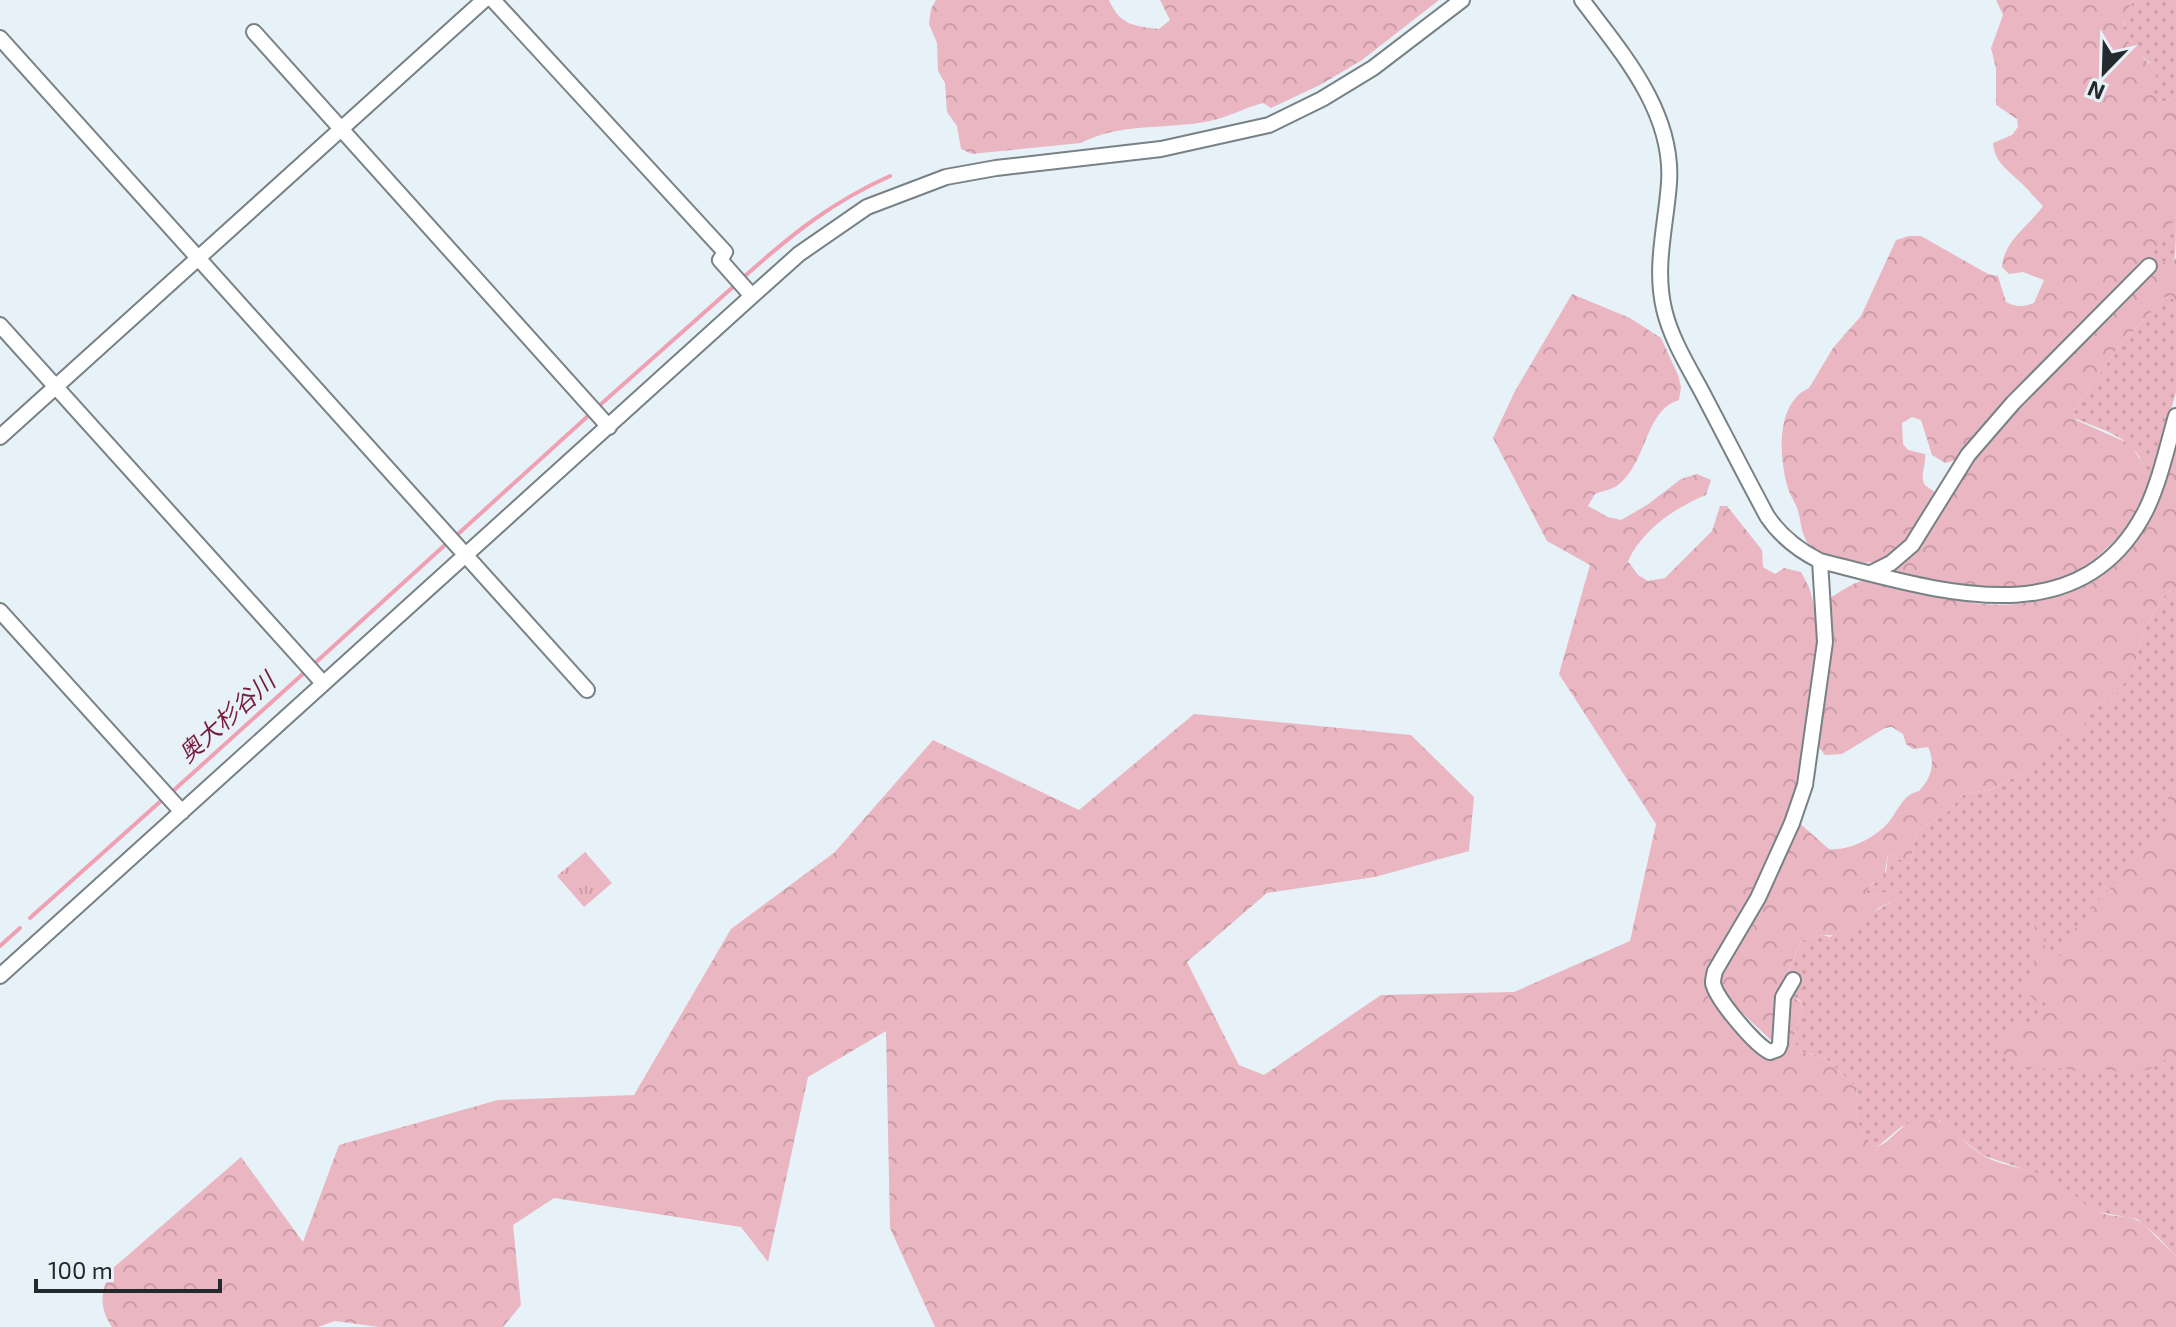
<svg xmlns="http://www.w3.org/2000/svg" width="2176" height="1327" font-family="'Exo 2','Noto Sans JP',sans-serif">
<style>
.grass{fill:url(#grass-dots)}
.forest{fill:url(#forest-crowns)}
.park{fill:url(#park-tufts)}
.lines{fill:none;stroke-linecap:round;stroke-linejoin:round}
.stream{stroke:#efa0b3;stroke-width:4}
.minor-casing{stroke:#778287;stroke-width:18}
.minor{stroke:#fff;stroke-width:14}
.labels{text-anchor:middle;stroke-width:7;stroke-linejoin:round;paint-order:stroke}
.water-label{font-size:24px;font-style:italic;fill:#771c3c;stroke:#e6f2f8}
</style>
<defs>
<pattern id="grass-dots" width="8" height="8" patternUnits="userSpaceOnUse" patternTransform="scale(2)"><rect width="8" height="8" fill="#eab6c1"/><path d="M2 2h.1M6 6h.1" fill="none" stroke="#c99ca6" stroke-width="1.8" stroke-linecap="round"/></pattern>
<pattern id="forest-crowns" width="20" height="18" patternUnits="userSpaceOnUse" patternTransform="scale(2)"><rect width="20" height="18" fill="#eab6c1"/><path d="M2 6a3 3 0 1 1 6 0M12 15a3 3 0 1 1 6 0" fill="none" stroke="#c99ca6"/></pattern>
<pattern id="park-tufts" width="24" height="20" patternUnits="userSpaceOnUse" patternTransform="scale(2)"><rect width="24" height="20" fill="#eab6c1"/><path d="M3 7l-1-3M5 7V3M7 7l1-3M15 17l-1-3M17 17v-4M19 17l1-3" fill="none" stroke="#c99ca6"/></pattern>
</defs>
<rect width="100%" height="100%" fill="#e6f2f8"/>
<path class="grass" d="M 2134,0 L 2176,0 L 2176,96 C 2168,104 2157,103 2151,93 L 2156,81 L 2149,62 L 2130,47 L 2123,31 L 2124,16 Z
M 2176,215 C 2176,227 2176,251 2174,261 L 2154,269 L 2146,261 Z
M 2165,297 L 2176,300 L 2176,392 L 2150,484 C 2140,439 2115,435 2076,419 L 2073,412 L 2118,347 Z
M 2176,587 L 2176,1256 L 2157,1236 L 2137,1219 L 2098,1212 L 2087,1207 L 2055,1180 L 1982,1155 L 1939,1120 L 1929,1117 L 1901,1127 L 1877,1147 C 1856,1133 1854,1111 1857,1088 L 1824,1057 L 1802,1052 L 1796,1045 L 1794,1036 L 1803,1009 L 1800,1000 L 1779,994 L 1801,941 L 1823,935 L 1830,937 L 1896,899 L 1886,892 L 1875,895 L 1864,892 L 1886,872 L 1888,854 L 1910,864 L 1916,832 L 1948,811 L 1963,795 L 1992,789 L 2023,773 L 2051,746 L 2066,735 L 2075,745 L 2089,713 L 2099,704 L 2111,700 L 2133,671 L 2143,631 L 2166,593 Z"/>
<path class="forest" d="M 936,0 L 1109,0 C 1120,26 1135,26 1159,29 L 1170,20 L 1160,0 L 1439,0 L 1362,60 L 1320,85 L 1271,108 L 1263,103 C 1245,108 1228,117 1210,121 C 1167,130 1120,122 1081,143 L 972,154 L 961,149 L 957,126 L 947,112 L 945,83 L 938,71 L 937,43 L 929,24 L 931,9 Z
M 1996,0 L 2134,0 C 2108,37 2134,45 2156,71 L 2156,81 L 2152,93 C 2157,103 2168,104 2176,96 L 2176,215 L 2167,231 L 2146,261 L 2007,401 L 1956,460 L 1945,463 L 1932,455 L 1921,420 L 1912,417 L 1902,423 L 1903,444 L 1908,450 L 1925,454 C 1927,464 1918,479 1926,486 C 1930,489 1934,491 1938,494 C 1929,509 1920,528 1908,540 C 1882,566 1870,566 1837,558 C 1830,556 1820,554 1814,549 C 1801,540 1802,524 1798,511 C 1796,503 1790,496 1788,488 C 1779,459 1775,403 1809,388 L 1833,348 L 1861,316 L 1896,240 L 1909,236 L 1921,236 L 1988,274 L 1998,276 L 2006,302 C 2016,307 2023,307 2034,303 L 2044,280 L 2023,272 L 2009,274 L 2002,267 C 2004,240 2028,227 2043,206 C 2035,198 2028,189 2019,181 C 2006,168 1995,163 1993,143 L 2012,135 L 2018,127 L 2017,119 L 1996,105 L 1996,68 L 1991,48 L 2003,15 Z
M 2176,257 L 2176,300 L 2165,297 L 2118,347 L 2073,412 L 2076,420 L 2130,444 L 2150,474 L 2150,484 L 2143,501 L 2127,529 L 2090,564 L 2074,574 L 2027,588 L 1974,589 L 1888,571 L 1907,559 L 1919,547 L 1973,458 L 2018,406 L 2154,269 L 2161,263 L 2174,261 Z
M 1572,294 L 1630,318 L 1661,338 L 1678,375 L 1681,387 L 1679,400 C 1644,411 1648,462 1618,485 C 1612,490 1602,491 1595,494 L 1588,506 L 1608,517 L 1621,520 L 1647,505 L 1681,479 L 1697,474 L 1711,480 L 1706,495 C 1676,507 1642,530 1628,561 L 1638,575 L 1648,581 L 1665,578 L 1712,531 L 1720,506 L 1727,506 L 1762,550 L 1763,567 L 1775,574 L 1784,568 L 1801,572 L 1809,587 L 1817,615 L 1817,649 L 1799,790 L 1781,840 L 1710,978 L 1772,1057 L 1788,996 L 1800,1001 L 1803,1009 L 1794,1036 L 1796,1045 L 1802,1052 L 1824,1057 L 1857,1088 C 1854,1111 1856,1133 1877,1147 C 1896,1139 1904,1117 1928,1117 C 1944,1117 1968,1147 1982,1155 C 2004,1168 2034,1168 2057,1181 C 2073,1191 2083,1207 2101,1213 C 2115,1218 2129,1214 2142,1223 L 2176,1256 L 2176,1327 L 935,1327 L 890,1228 L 886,1031 L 808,1077 L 768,1262 L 741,1227 L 554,1198 L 513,1225 L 521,1305 L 503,1327 L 379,1327 L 335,1321 L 318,1327 L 112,1327 C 98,1307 101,1290 112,1269 L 241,1157 L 303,1242 L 339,1145 L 498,1100 L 634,1095 L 731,929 L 835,852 L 933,740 L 1079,810 L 1194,714 L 1411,735 L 1474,797 L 1469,851 L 1375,877 L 1267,893 L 1187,962 L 1239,1065 L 1264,1075 L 1381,995 L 1514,992 L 1630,941 L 1656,824 L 1559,674 L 1590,565 L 1547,541 L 1493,438 L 1515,391 Z
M 2176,442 L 2176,587 L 2166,593 L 2143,631 L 2133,671 L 2127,680 L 2111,700 L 2099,704 L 2089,713 L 2075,746 L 2066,736 L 2023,773 L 1992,789 L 1963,795 L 1948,811 L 1916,832 L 1910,864 L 1888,854 L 1883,882 L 1874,882 L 1865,892 L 1875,895 L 1902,888 L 1896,899 L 1877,909 L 1857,930 L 1846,936 L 1823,935 L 1801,941 L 1779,993 L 1779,1039 L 1772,1041 L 1725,997 L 1716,976 L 1797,821 L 1829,849 C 1850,851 1874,838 1888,823 C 1899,810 1902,795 1919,791 C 1931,779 1936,763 1928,747 L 1913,749 L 1906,744 L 1903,734 L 1892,727 L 1885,728 L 1842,754 L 1825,755 L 1817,745 L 1828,599 C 1838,594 1854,581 1866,580 C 1895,580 1938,596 1968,602 C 2041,615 2121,581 2154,512 C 2164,490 2169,465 2176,442 Z
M 2176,775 L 2176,1061 L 2169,1058 L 2148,1070 L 2134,1069 L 2126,1076 C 2102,1063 2103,1072 2082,1072 C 2078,1072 2074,1070 2070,1069 C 2042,1066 2017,1076 2000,1049 L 2005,1032 L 2020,1023 L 2031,1025 L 2037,1021 L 2046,1002 L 2043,999 L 2036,1001 L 2020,986 C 2023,983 2027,982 2031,979 C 2037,973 2032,937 2035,925 L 2044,936 L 2044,945 L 2050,952 L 2060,956 L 2070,930 L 2079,927 L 2093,906 L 2117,881 L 2118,866 L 2134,862 L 2140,853 L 2154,844 L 2163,827 L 2167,816 L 2169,788 Z"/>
<path class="park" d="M 585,852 L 612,883 L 584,907 L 557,876 Z"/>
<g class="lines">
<path class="stream" d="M 745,276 C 792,234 832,202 890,176
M 600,405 L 733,287
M 458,534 L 588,416
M 315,663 L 446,544
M 173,791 L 305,672
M 30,918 L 162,800
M 0,946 L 20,928"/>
<defs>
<path id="minor" d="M 493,0 L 725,252 L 720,260 L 752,296
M 1582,0 C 1622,53 1674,112 1669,183 C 1666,226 1654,266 1664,309 C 1671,339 1688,366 1702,392 C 1724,434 1745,475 1767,516 C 1781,537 1798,550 1820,561 C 1931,588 2079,642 2146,510 C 2160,481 2167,447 2176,416
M 254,32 L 609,427
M 0,38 L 587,690
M 0,325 L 323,683
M 0,437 L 484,0
M 1871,573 L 1891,563 L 1912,545 L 1968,455 L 2013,403 L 2149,266
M 0,611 L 182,812
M 0,976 L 752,296 L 799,254 L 867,207 L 946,177 L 996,168 L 1161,149 L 1269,125 L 1322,99 L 1373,68 L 1462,0
M 1793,980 L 1783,997 L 1780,1044 L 1778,1049 L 1770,1052 C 1756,1046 1716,999 1713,983 C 1713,979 1714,975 1715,971 L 1758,898 L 1792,823 L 1805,785 L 1825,642 L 1820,561"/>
</defs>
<use href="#minor" class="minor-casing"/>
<use href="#minor" class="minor"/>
</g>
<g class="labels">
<g class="water-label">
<text transform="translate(227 718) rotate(-42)" y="8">奥大杉谷川</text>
</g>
</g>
<g transform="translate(2104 72) rotate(203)" stroke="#e6f2f8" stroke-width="6" paint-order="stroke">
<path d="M0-6L14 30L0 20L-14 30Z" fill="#24292b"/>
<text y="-12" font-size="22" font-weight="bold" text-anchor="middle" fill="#24292b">N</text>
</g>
<path d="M36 1279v12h184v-12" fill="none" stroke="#24292b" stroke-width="4"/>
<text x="48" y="1279" font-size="24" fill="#24292b" stroke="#e6f2f8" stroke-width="6" paint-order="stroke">100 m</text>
</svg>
